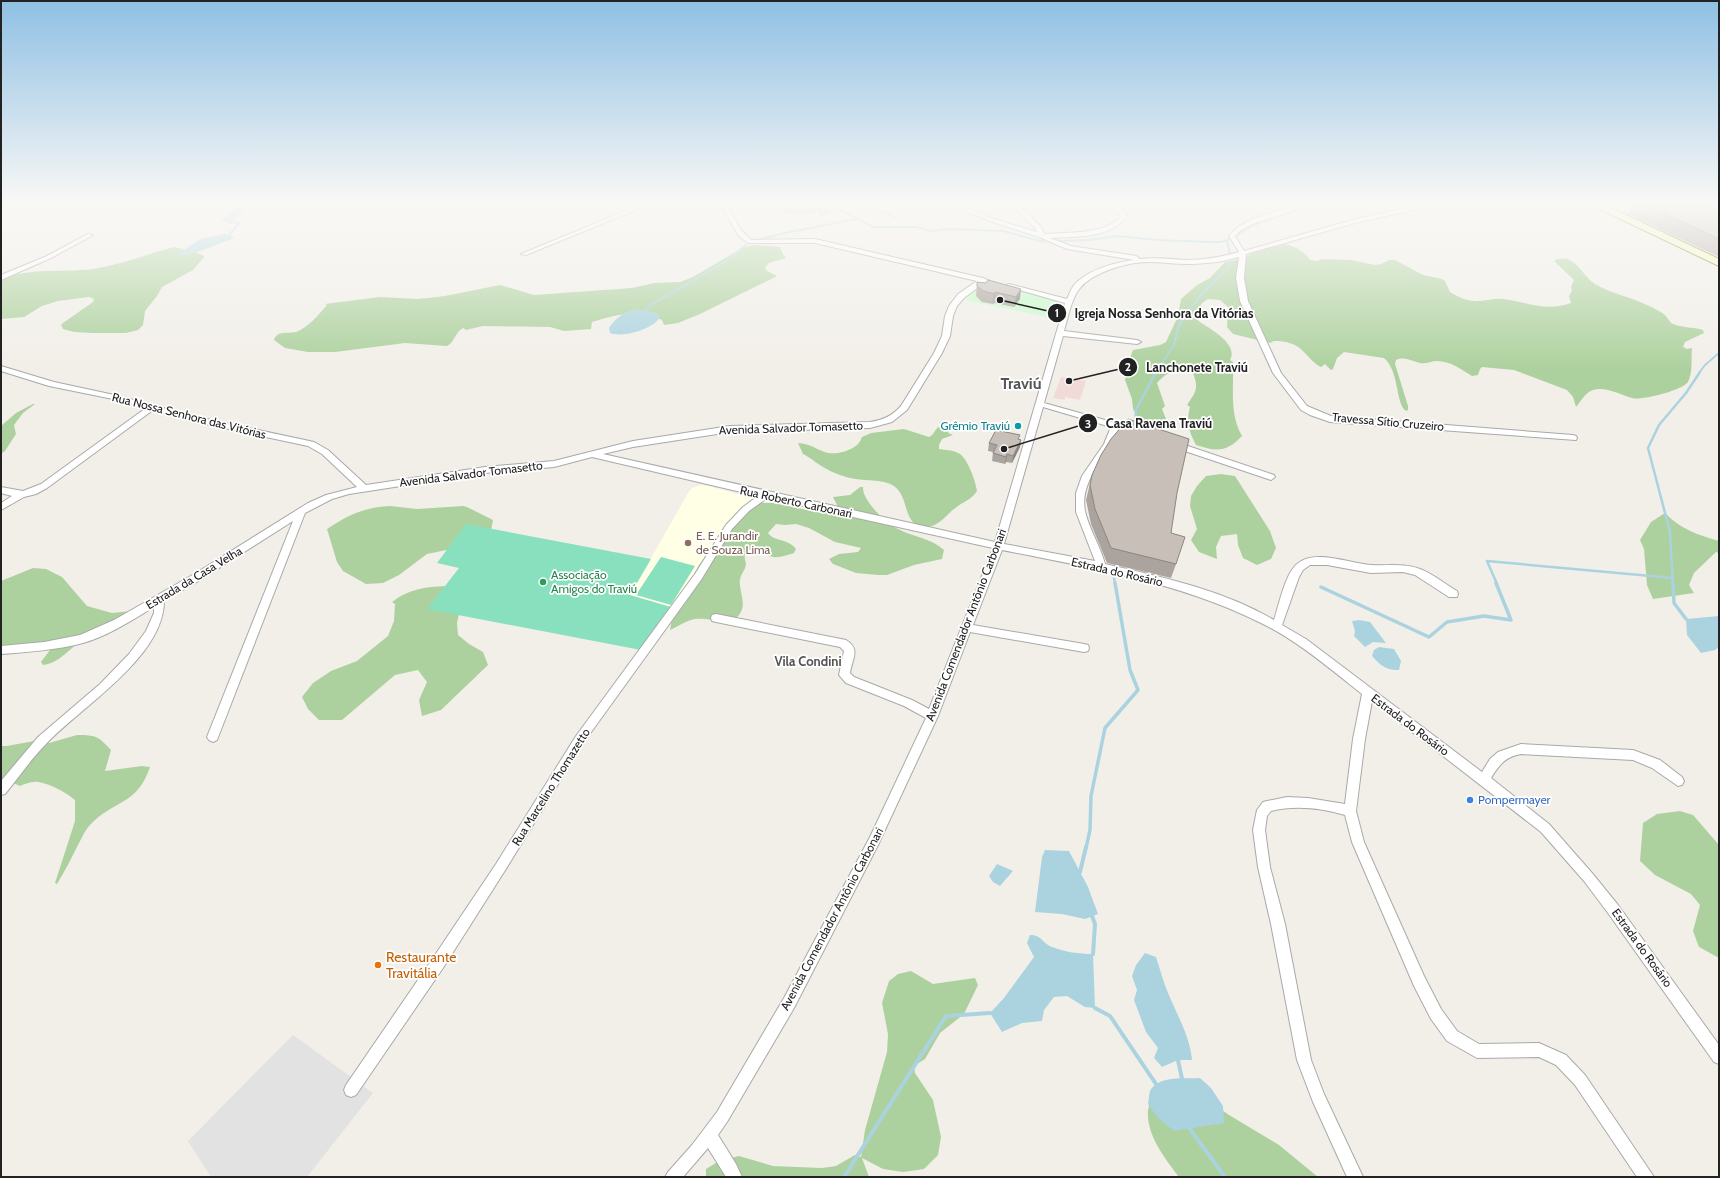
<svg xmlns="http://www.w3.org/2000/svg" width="1720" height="1178" font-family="Cabin,sans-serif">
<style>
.commercial{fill:#f2dad9}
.education{fill:#ffffe5}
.forest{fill:#add19e}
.park{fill:#c8facc}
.pitch{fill:#88e0be}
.parking{fill:#e2e2e2}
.water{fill:#aad3df}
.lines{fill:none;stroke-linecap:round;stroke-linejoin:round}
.stream-far3{stroke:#aad3df;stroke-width:2}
.stream-far2{stroke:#aad3df;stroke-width:2.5}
.stream-far1{stroke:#aad3df;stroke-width:3.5}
.stream{stroke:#aad3df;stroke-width:4}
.minor-casing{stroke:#a9a9a9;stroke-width:2}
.secondary-casing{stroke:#707d05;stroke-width:2}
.minor{fill:#fff;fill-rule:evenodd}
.secondary{fill:#f7fabf;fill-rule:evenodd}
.wall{fill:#aba49e}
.shaded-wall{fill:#8b8681}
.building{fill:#c7bfb8;stroke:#8b8681}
.culture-dot{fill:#0f9aa8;stroke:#fff;stroke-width:1.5}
.education-dot{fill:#8d6e63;stroke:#fff;stroke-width:1.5}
.leisure-dot{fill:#2e9e5b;stroke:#fff;stroke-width:1.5}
.shop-dot{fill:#3f7fe0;stroke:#fff;stroke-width:1.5}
.food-dot{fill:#e8710a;stroke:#fff;stroke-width:1.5}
.labels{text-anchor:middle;stroke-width:3.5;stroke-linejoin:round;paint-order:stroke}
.street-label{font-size:12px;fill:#222;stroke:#fff}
.culture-label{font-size:12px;fill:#0d838f;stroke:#fff;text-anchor:end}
.education-label{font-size:12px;fill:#785e54;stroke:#fff;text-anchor:start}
.leisure-label{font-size:12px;fill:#27864d;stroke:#fff;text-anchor:start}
.shop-label{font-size:12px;fill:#366cbe;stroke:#fff;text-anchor:start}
.neighbourhood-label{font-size:13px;font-weight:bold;fill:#555;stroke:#fff}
.near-food-label{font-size:14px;fill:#c56008;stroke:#fff;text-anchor:start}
.district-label{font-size:16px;font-weight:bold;fill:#555;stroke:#fff}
.leader{fill:none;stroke:#222;stroke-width:1.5}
.callout-dot{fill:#222;stroke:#fff;stroke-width:1.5}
.mark-label{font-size:12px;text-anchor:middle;font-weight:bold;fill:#fff}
.callout-label{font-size:13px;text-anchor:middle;font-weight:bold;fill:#222;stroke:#fff;stroke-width:3.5;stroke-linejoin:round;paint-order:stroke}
</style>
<rect width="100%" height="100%" fill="#f2efe9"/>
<path class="commercial" d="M 1061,377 L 1086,381 L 1080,400 L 1065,397 L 1065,400 L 1053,398 Z"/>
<path class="education" d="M 701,485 L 708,486 L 753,498 L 743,507 L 727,527 L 671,607 L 630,595 L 688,493 L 692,488 Z"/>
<path class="forest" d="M 1284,244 C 1295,246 1304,251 1310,260 L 1316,261 L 1323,259 L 1351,260 L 1375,265 L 1381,264 L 1389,260 L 1395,260 L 1423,275 L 1442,279 L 1445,281 L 1450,292 C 1458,297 1469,302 1479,301 C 1487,301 1496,298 1504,299 C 1527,302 1546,312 1571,303 L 1569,296 L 1572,291 L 1571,287 L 1574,280 L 1554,261 C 1574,251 1581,275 1595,284 C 1612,294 1632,297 1649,306 C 1654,308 1661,312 1665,315 C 1668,318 1669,322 1673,324 C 1683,328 1693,327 1703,330 L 1704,333 L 1685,342 L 1683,347 L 1687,349 L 1692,348 C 1691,358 1693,373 1688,382 C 1683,390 1641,401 1632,398 C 1621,395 1605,386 1593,390 C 1585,393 1581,401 1576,407 L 1573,397 L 1567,390 L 1514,370 L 1482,367 L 1480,369 L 1478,375 L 1472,376 C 1461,369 1449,360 1435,361 C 1430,362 1425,364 1420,363 C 1412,361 1404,356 1396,360 L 1395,364 L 1408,406 L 1408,410 L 1406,411 C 1395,403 1400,372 1384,358 L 1344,352 L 1337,358 L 1333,369 L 1331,370 L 1325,364 L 1321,367 C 1313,363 1310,358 1304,352 C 1296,343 1285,341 1274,341 L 1270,343 L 1233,334 L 1227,327 L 1228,307 L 1220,300 L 1208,299 L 1202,303 L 1194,315 C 1196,317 1198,321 1200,322 C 1210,329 1239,344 1230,360 L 1233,362 C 1234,387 1229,414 1242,436 C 1227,452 1217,452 1196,445 C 1189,432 1186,422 1190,407 L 1187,405 C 1196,391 1199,389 1193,373 C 1174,371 1170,369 1157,383 L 1165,406 L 1162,409 L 1166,419 L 1164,427 L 1149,430 L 1138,418 L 1133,409 L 1132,399 L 1125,380 L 1128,363 L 1133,350 L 1160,345 L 1166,342 L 1178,316 L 1181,299 L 1197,285 L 1210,278 L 1225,262 L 1242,259 L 1253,253 Z
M 754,245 L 780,247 L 783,254 L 786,258 L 769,263 L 765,268 L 767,271 L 777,276 L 700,314 L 678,323 L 664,325 L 662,320 C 637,309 617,314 592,322 L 591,329 L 564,331 L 550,327 L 483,326 L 466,330 L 463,328 C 455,332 455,342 447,346 L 405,343 L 335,352 L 308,352 L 285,348 L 274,340 C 277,330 288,334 296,332 C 308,328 319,314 327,305 L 325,304 L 380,297 L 418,299 L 445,296 L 500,285 L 534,295 L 632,288 L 654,283 L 680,282 L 693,277 L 742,248 Z
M 174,247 L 195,252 L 205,256 L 193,270 L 162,287 L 157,296 L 145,311 L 143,325 L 138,330 L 126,333 L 92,333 L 74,332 L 63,329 L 61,325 L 63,323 L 93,302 L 94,299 L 89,297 L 58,301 L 42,306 L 24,317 L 1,319 L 1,279 C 33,267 60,273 93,269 C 120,265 147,254 174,247 Z
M 33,404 L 35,404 L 23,413 L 14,425 L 16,434 L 5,451 L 1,454 L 1,426 L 16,413 Z
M 938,427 L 949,431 L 948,433 L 953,435 L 942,439 L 939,445 L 939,449 C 945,450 953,450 958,453 C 967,456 976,482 977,491 C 972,499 965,501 958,506 C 946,514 940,527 925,527 C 921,527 915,525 912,521 C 904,510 906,495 894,486 C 883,479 867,481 855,479 C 844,477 833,473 823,467 C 816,463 811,458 803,454 L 798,443 C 818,444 822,459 846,451 C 854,448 859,445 862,437 L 871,433 L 904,429 L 929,437 L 932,435 Z
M 1221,474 L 1235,476 L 1270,531 L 1276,548 L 1271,559 L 1257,565 L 1243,558 L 1238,545 L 1237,534 L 1221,536 L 1216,547 L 1217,559 L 1199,552 L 1191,540 L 1197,529 L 1190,506 L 1191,496 L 1197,486 L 1206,476 Z
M 860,487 L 863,487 C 862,501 887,524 898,529 C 913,537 931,538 944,550 L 942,559 L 914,565 L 887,575 L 878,575 L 856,573 L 833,564 L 829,559 L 839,554 L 858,552 L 861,548 L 835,542 L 809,528 L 796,524 L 785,525 L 776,524 L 768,533 C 774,542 788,538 796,549 L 794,553 C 787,555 780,558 773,557 C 764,556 754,543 746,553 C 743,556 746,561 746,565 C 745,570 741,574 740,579 C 738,590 748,604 739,615 C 730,626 708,617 695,619 C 687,620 677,627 670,630 L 673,612 L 699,565 L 736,516 L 760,503 L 773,503 L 817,512 L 836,512 L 839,509 L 833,497 L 850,495 Z
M 390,506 L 417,509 L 463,506 L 467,507 L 493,520 L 491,531 L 461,547 L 427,554 L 399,575 L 383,583 L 366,584 L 343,571 L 337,562 L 327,529 C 348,515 365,507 390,506 Z
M 1665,513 C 1680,529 1698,535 1719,541 L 1719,553 L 1716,552 L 1694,573 L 1689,585 L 1694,593 L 1653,599 L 1647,585 L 1644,549 L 1640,540 L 1651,522 Z
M 33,568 L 46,569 L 62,577 L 87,606 L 112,613 L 132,611 C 116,621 98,630 82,641 C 68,649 60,663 43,665 L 41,662 L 50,650 L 48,647 L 1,650 L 1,581 Z
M 446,586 L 460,610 L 457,623 L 458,635 L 469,644 L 483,652 L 488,665 L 441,710 L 422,716 L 419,700 L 427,682 L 418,670 L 395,675 L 342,720 L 319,720 L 308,709 L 302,697 L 313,683 L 331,671 L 357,661 L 388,636 L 394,621 L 395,604 L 392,602 C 409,589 425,587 446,586 Z
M 77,735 C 96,735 98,736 111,750 L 105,771 L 142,766 L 150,767 C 137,806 113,800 90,825 C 85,830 82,838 79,843 C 72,857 65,871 57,884 L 55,883 L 75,821 L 75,800 C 65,792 51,784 38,782 C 32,781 25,784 20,786 L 11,782 L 1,787 L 1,746 L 7,746 L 34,741 L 49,743 Z
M 1680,811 L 1693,815 L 1719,845 L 1719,958 L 1699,947 L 1693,931 L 1700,905 L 1691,894 L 1655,875 L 1640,861 L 1643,823 L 1657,814 Z
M 911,971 L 933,984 L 975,978 L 978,985 L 964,1014 L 940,1033 L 925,1059 L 914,1066 L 915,1073 L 933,1100 L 941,1137 L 938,1155 L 924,1169 L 903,1172 L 883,1169 L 862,1158 L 869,1177 L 706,1177 L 706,1169 L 719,1161 L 739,1156 L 773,1166 L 822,1168 L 836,1166 L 855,1155 L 861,1157 L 865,1130 L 887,1052 L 888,1034 L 882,1003 L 889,981 L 898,974 Z
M 1153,1095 L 1205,1098 L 1229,1115 L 1279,1145 L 1318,1177 L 1179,1177 C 1165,1158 1146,1135 1148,1110 C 1149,1105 1151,1100 1153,1095 Z"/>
<path class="park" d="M 1001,285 L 1063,302 L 1058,319 L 965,300 L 977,289 Z"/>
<path class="pitch" d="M 466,524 L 651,559 L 630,595 L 671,607 L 641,650 L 427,609 L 459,568 L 437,563 Z
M 661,557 L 695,566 L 671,605 L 636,595 Z"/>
<path class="parking" d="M 293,1035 L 373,1093 L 307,1177 L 211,1177 L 188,1141 Z"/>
<path class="water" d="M 243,204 L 256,204 L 242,212 L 234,220 L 235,222 L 231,224 L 223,221 L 222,219 Z
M 790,204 L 818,204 L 830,209 L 831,212 L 821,217 L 818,215 L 818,212 L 796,215 L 784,212 L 785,210 L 781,209 L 781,207 L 791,207 L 792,204 Z
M 225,234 L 231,235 L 234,238 L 198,252 L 179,256 L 178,254 L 200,239 Z
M 636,309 L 657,313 L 660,317 C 654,329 623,338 610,333 L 609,328 C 615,318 624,312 636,309 Z
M 1719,616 L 1719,647 L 1715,650 L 1701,653 L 1687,635 L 1686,619 Z
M 1359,620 L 1370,622 L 1386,643 L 1373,642 L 1365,647 L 1354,636 L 1355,631 L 1352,621 Z
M 1379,647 L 1394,649 L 1401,661 L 1399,670 C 1387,671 1380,665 1372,656 L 1374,650 Z
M 1045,850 L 1069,851 L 1088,887 L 1098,914 L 1085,919 L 1062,914 L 1035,912 L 1042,857 Z
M 997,864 L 1013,871 L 1000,886 L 993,882 L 989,876 Z
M 1030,935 C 1042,935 1042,943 1052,947 C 1066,952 1078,954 1093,954 L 1095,1008 L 1085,1007 L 1067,996 L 1054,997 L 1044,1010 L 1042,1021 L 1022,1023 L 1002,1032 L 990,1013 L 1004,998 L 1034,957 L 1027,943 Z
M 1145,953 L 1156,957 C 1160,969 1163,981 1168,993 C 1177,1015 1190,1036 1192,1060 L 1178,1060 L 1162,1067 L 1154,1058 L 1158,1048 L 1146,1032 L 1134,1000 L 1137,990 L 1132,976 L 1136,965 Z
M 1200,1078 L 1211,1088 L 1223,1106 L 1224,1123 L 1174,1131 L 1158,1118 L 1148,1104 C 1149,1099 1149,1092 1151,1089 C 1161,1075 1185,1079 1200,1078 Z"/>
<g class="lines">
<path class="stream-far3" d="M 829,204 L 873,227 L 916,227 L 931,231 L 950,229 L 1003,231 L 1044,242
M 863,204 L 895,217
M 1357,204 L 1363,206 L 1387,204
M 1286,213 L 1322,204
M 229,235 L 239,223 L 235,222
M 1237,235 L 1252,226 L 1276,216
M 759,240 L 780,234 L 857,219
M 1058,241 L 1089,240 L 1117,236 L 1158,240 L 1209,242 L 1221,242 L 1230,239
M 1227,241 L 1230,254
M 645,310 L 652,304 L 722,264 L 746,245
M 1155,373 L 1174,345 L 1179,325 L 1197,300 L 1214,281 L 1229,268 L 1229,263
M 1699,373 L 1705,365 L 1719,353"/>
<path class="stream-far2" d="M 1135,425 L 1136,410 L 1156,372
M 1114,578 L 1115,584
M 1497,584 L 1487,561 L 1673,578
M 1673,584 L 1670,532 L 1648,448 L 1659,425 L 1686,393 L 1700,372"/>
<path class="stream-far1" d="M 1673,583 L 1674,603 L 1686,619
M 1321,587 L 1429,637 L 1447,622 L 1484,616 L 1511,620 L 1496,583
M 1086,848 L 1090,830 L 1091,796 L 1105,728 L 1138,690 L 1130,670 L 1115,583"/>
<path class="stream" d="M 1080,872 L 1086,847
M 1092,916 L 1095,924 L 1093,954
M 1095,1008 L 1110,1016 L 1156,1084
M 1178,1060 L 1182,1079
M 1189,1128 L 1225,1177
M 844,1177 L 946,1016 L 990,1013"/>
<defs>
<path id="minor" d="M 642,204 L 650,204 L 526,255 L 521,254 Z
M 720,204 L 726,204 L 741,230 L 751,240 L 815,239 L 983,278 L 990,281 L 984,283 L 964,298 L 957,306 L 953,316 L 950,336 L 942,353 L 907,410 L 892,422 L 870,428 L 730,432 L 633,447 L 603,454 L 995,542 L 1065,303 L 1005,286 L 1009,284 L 1067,299 C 1069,295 1071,289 1074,285 C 1089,269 1113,263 1134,260 L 1067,249 L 1039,237 L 987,220 L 949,204 L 957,204 L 991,218 L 1037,232 L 1036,229 L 1012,204 L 1018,204 L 1041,227 L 1044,234 C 1066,232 1106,235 1121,216 C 1109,202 1091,206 1075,206 L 1072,204 L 1111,204 L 1122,209 L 1127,216 C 1111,239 1076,236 1050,238 L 1071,246 L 1136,256 L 1138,257 L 1139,259 C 1154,257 1170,259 1186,260 C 1204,260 1221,257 1239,252 L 1229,236 C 1244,216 1274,215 1295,204 L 1303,204 C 1285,220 1253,216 1235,236 L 1244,251 L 1352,220 L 1422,204 L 1433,204 L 1430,206 L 1355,223 L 1246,254 L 1244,278 L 1248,301 L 1281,373 L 1307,406 L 1331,416 L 1573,435 L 1576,436 L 1577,438 L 1576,440 L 1330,422 L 1310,415 L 1301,410 L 1273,373 L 1240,301 L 1236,278 L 1239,257 C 1222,262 1205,264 1188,264 C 1174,264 1161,262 1148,262 C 1128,262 1093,272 1080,288 C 1071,299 1068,318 1064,331 L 1137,340 L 1141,342 L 1137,344 L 1063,336 L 1044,403 L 1137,429 L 1138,431 L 1134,434 L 1119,429 C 1108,456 1079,480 1085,511 C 1089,529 1100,545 1105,564 C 1162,577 1223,590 1274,620 C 1279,605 1285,574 1297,564 C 1315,548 1351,564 1372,565 C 1389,566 1404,563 1420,569 C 1433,574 1445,584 1457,591 L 1458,594 L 1457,597 L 1449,597 L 1415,575 L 1403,572 L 1371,573 L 1327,565 L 1310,565 L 1303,570 L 1299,577 L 1282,625 L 1306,639 L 1482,772 L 1490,759 L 1498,752 L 1521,744 L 1633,750 L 1660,760 L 1682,777 L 1684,781 L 1682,785 L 1678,786 L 1652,768 L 1633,760 L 1521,754 C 1505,757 1499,765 1491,778 L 1549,824 L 1592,873 L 1618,905 L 1719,1045 L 1719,1064 L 1714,1062 L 1608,913 L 1584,881 L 1541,832 L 1372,701 L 1365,739 L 1356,811 L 1364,842 L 1424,976 L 1441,1009 L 1457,1031 L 1479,1044 L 1539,1043 L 1566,1055 L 1585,1075 L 1654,1177 L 1637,1177 L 1575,1085 L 1556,1065 L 1539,1057 L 1477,1058 L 1447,1041 L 1431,1019 L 1414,986 L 1352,842 L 1345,815 C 1321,808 1295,805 1271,811 L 1267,816 L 1265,830 L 1270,867 L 1285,924 L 1311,1060 L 1324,1094 L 1363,1177 L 1347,1177 L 1313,1102 L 1297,1060 L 1271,924 L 1258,867 L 1253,830 L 1257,810 L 1263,802 L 1267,801 L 1287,797 L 1308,798 L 1345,804 L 1353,739 L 1362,694 C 1330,669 1298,641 1261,623 C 1179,582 1090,568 1002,550 L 973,625 L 1084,644 L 1088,645 L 1089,648 L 1088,651 L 1084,652 L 970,632 L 938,716 L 878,845 L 794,1008 L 727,1122 L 718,1135 L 736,1164 L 742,1177 L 726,1177 L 708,1148 L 683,1177 L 665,1177 L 668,1172 L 692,1145 L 717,1112 L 784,998 L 870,837 L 926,718 L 904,706 L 846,683 L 839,675 L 844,651 L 840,647 L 716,622 L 712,621 L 711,618 L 712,615 L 716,614 L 846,640 C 861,649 852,659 850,673 L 854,677 L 912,700 L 929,709 L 993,548 L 767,498 L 749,511 L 732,529 L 701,580 L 584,742 L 504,872 L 443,968 L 356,1095 L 351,1097 L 346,1095 L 344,1090 L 346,1085 L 433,958 L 496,864 L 576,736 L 695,574 L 726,525 L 743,507 L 758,496 L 592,457 L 554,467 L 485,473 L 349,494 L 332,499 L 305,513 L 217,740 L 213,742 L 209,740 L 207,737 L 293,521 L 202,579 L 164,601 C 164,657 81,707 46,744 C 31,759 19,777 5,794 L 1,795 L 1,781 L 38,737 L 100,684 L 129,654 L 146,631 L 154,613 L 154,607 C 132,620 108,636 83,643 C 56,650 28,652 1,654 L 1,646 L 44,642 L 80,635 L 114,620 L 196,573 L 308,503 L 326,495 L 357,487 L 322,454 L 308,446 L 187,420 L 153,410 L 47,488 L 36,494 L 24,497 L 1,510 L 1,503 L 12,496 L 1,493 L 1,487 L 23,491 L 41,484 L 146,408 L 118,400 L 49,386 L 1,371 L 1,366 L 54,382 L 119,396 L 188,415 L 314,442 L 328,450 L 366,485 L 485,467 L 554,461 L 633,441 L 730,426 L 870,422 C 883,420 892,416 901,406 L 934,353 L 942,336 L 945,316 L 949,306 L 958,294 L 977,281 L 815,243 L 748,243 L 739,236 ZM 1043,407 L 1111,427 L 1104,444 L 1082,476 L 1076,493 L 1076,512 L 1095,561 L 1004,544 Z
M 1253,204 L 1263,204 L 1260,206 Z
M 88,234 L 93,235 L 51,258 L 1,280 L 1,275 L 47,256 Z
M 1176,442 L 1274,475 L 1275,477 L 1271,480 L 1268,479 L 1173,447 L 1172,445 L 1173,443 Z"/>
<path id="secondary" d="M 1592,204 L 1603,204 L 1719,259 L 1719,266 L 1593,206 Z"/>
</defs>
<use href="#minor" class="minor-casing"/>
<use href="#secondary" class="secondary-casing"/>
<use href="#minor" class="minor"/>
<use href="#secondary" class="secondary"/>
</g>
<path class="wall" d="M 1634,204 L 1719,204 L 1719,257 L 1628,214 Z
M 988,280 L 1020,299 L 1014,307 L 994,303 L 993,304 L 982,302 L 976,296 L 977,282 L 986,283 Z
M 1019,439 L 1021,440 L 1020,447 L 1012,463 L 1006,462 L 1005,464 L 992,461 L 993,452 L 988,451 L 989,443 Z
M 1092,475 L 1171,533 L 1176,564 L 1171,578 L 1107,563 L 1091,524 L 1086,500 Z"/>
<path class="shaded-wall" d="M 1021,289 L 1020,299 L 1014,307 L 1016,297 Z
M 995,292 L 994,303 L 993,304 L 994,294 Z
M 1021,440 L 1020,447 L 1012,463 L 1013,456 Z
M 1007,454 L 1006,462 L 1005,464 L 1006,457 Z"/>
<path class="building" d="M 1644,204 L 1719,204 L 1719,239 Z
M 988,280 L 1021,289 L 1016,297 L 995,292 L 994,294 L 983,291 L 977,286 L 977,282 L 986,283 Z
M 1128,419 L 1189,439 L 1177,493 L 1171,533 L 1185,537 L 1176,564 L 1111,548 L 1095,509 L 1090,485 L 1092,475 L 1101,455 L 1111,439 Z
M 996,430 L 1020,435 L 1018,439 L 1021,440 L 1013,456 L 1007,454 L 1006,457 L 993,453 L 997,445 L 989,443 Z"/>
<linearGradient id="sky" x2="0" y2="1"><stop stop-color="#8fc0e4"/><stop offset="0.55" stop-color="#f9f8f5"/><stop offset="1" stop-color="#f9f8f5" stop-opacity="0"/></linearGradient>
<rect width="1720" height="369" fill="url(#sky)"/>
<circle class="culture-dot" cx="1018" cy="426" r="4"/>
<circle class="education-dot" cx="688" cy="543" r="4"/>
<circle class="leisure-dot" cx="543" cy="582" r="4"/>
<circle class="shop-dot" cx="1470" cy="800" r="4"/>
<circle class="food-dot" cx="378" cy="965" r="4"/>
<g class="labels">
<g class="street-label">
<text transform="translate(189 416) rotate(14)" y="4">Rua Nossa Senhora das Vitórias</text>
<text transform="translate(1388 422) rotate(5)" y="4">Travessa Sítio Cruzeiro</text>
<text transform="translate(791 428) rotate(-2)" y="4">Avenida Salvador Tomasetto</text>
<text transform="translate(471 474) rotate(-7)" y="4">Avenida Salvador Tomasetto</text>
<text transform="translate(796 502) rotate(12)" y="4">Rua Roberto Carbonari</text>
<text transform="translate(1117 572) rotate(13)" y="4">Estrada do Rosário</text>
<text transform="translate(194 578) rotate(-31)" y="4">Estrada da Casa Velha</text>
<text transform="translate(966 625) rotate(-69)" y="4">Avenida Comendador Antônio Carbonari</text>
<text transform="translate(1410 725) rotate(37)" y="4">Estrada do Rosário</text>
<text transform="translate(551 787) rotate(-58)" y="4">Rua Marcelino Thomazetto</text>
<text transform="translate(832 919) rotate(-62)" y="4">Avenida Comendador Antônio Carbonari</text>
<text transform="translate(1642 948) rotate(54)" y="4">Estrada do Rosário</text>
</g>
<g class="culture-label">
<text x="1010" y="430">Grêmio Traviú</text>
</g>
<g class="education-label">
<text x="696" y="540">E. E. Jurandir<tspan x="696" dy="14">de Souza Lima</tspan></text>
</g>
<g class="leisure-label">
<text x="551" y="579">Associação<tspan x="551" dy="14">Amigos do Traviú</tspan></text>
</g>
<g class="shop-label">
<text x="1478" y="804">Pompermayer</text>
</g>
<g class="neighbourhood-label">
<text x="808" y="666">Vila Condini</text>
</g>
<g class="near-food-label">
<text x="386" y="962">Restaurante<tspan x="386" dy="16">Travitália</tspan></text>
</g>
<g class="district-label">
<text x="1021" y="389">Traviú</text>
</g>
</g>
<path class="leader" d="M1000 300L1057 313M1069 381L1128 367M1004 449L1088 423"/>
<g class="callout-dot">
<circle cx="1000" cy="300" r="4"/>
<circle cx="1069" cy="381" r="4"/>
<circle cx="1004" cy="449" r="4"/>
<circle cx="1057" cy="313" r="10"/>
<circle cx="1128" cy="367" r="10"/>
<circle cx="1088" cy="423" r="10"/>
</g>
<g class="mark-label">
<text x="1057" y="317">1</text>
<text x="1128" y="371">2</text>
<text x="1088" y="428">3</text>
</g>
<g class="callout-label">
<text x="1164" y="318">Igreja Nossa Senhora da Vitórias</text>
<text x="1197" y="372">Lanchonete Traviú</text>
<text x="1159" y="428">Casa Ravena Traviú</text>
</g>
<rect width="1720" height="1178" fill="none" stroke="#222222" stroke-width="4"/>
</svg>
